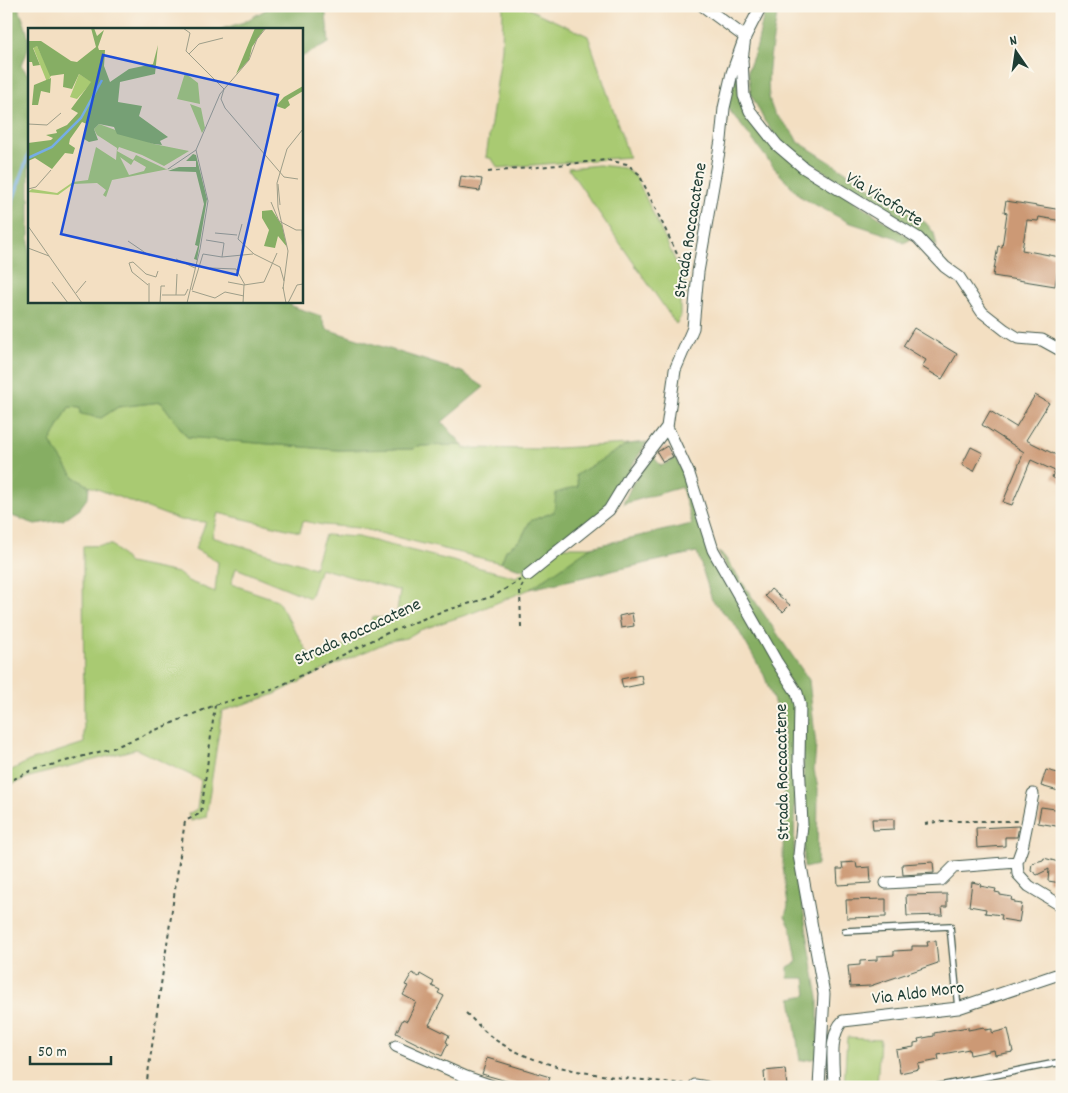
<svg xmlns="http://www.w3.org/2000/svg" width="1068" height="1093" font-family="Dekko,sans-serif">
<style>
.green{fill:#a9ca72;stroke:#648453;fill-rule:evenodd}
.forest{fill:#86ae64;stroke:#52764c}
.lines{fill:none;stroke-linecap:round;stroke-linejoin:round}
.stream{stroke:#76ade5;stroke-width:3}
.building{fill:#cc9974}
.service-casing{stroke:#3f5549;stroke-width:8}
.minor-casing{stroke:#3f5549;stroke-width:13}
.path{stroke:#3f5549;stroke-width:2;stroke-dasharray:4 4;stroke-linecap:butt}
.service{stroke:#fff;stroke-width:5.5}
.minor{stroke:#fff;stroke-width:11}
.labels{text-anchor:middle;stroke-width:4;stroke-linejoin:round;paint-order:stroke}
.street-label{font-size:18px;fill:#1f3d34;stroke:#fbf7ec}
.inset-river{fill:none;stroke:#76ade5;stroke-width:2.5}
.inset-road{fill:none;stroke:#9e9e89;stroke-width:1}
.view{fill:#1d4ed8;fill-opacity:0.15;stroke:#1d4ed8;stroke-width:2.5}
.inset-edge{fill:none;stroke:#1f3d34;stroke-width:2.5}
</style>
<rect width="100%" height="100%" fill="#fbf7ec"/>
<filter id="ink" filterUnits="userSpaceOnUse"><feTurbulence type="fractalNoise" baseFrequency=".02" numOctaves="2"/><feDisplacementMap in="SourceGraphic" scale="10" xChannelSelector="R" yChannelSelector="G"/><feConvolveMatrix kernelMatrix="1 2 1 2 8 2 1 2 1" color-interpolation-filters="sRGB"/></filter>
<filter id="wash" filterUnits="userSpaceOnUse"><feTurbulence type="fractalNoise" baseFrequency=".0096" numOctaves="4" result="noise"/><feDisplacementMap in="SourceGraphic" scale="20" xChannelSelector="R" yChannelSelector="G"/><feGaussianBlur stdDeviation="1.12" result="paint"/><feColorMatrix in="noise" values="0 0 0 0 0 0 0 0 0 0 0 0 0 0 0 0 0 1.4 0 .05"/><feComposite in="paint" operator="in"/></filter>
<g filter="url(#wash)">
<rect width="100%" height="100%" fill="#f3dfc2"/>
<path class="green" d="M 503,6 L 522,6 L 588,36 L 629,157 L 498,168 L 492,159 L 486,157 L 502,49 Z
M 599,165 L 624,168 L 636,177 L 689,290 L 680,301 L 680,318 L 676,324 L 568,168 Z
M 161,402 L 187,437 L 338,450 L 414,449 L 417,446 L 463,445 L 463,448 L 541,449 L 628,444 L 576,475 L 578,486 L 554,512 L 530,521 L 521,539 L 506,550 L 501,563 L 359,528 L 323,525 L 303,521 L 300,532 L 218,513 L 212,537 L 314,568 L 325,535 L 358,537 L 516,577 L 559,547 L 591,547 L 530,589 L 472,613 L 420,630 L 406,638 L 390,641 L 332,666 L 273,695 L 222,711 L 206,817 L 191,821 L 188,814 L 197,809 L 201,780 L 136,749 L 29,777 L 6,787 L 6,773 L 29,761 L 84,743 L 83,546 L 112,545 L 129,563 L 178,573 L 188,581 L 215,592 L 218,562 L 195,549 L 206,522 L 180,520 L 89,486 L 73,476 L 50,442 L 69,407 L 80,408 L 101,418 L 118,407 ZM 236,568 L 310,598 L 320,568 L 400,591 L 396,619 L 372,617 L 368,634 L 313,661 L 277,600 L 231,584 Z
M 847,1037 L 880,1039 L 877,1087 L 844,1087 Z"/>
<path class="forest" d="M 6,6 L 18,6 C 26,29 35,43 21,65 L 29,76 L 29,301 L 291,301 L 291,306 L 321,316 L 326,329 L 462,372 L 484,387 L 442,422 L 463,445 L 417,446 L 414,449 L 338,450 L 187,437 L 161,402 L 118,407 L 101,418 L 81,414 L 80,408 L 69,407 L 50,442 L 73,476 L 89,486 L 88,497 L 80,508 L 63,520 L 35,524 L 6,514 L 9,436 L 6,429 Z
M 272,6 L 325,6 L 329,43 L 301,57 L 301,29 L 222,29 L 244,22 Z
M 765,8 L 777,14 C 774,40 760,90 775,114 C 783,124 791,127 797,141 L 926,223 L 934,233 L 937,247 L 921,234 L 783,145 L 765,122 L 751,94 L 748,70 L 757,46 Z
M 740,69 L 738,90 L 744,110 L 774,147 L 911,239 L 904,243 L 894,237 L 848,222 L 801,197 L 776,170 L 727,107 L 735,75 Z
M 647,442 L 607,506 L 559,547 L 524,570 L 501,563 L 506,550 L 521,539 L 530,521 L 554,512 L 556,493 L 578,486 L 576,475 L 628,444 Z
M 652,455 L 661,466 L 676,458 L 689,486 L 711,550 L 793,693 L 796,733 L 794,855 L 818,998 L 818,1058 L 800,1061 L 791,998 L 807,995 L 805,978 L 788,978 L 788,967 L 797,962 L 791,927 L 785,916 L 788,906 L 783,867 L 784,729 L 764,675 L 736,626 L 712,600 L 697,552 L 530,589 L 591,547 L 692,524 L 682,487 L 623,504 L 633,483 Z
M 718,552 L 724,556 L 809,680 L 816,746 L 814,770 L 818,788 L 817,865 L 804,868 L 803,706 Z"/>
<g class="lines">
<path class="stream" d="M 6,221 L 29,153"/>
</g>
<g id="blocks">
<path class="building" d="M 461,176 L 482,179 L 480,191 L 459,188 Z
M 1006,201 L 1062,210 L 1062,221 L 1039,217 L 1038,221 L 1027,220 L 1022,250 L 1060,257 L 1055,286 L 993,276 L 998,246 L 1002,247 L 1007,213 L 1004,212 Z
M 914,328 L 957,354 L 942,379 L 922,367 L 926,360 L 903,346 Z
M 1035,395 L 1049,403 L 1026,440 L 1062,458 L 1062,483 L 1052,477 L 1055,471 L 1031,460 L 1012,505 L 1003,502 L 1024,452 L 982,425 L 990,411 L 1016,427 Z
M 667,446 L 673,457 L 663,462 L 657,452 Z
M 971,447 L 983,453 L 974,471 L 962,465 Z
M 771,589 L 790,605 L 783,612 L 765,596 Z
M 632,613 L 634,626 L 621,628 L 619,616 Z
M 641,675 L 643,684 L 623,688 L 621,679 Z
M 1046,770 L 1062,774 L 1062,792 L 1041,786 Z
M 1041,807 L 1062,810 L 1062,827 L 1038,823 Z
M 872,819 L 894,819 L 894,829 L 873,830 Z
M 1019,826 L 1017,837 L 1005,837 L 1005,846 L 977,848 L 976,828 Z
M 1044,858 L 1062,863 L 1061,883 L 1048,881 L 1049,869 L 1037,875 L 1031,870 L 1032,863 L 1043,860 Z
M 856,862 L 857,868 L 870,867 L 871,883 L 838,885 L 837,869 L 843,869 L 842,863 Z
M 933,862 L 934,873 L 903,875 L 902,864 Z
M 972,882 L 981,884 L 980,886 L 996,889 L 995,892 L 1000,893 L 1000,895 L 1012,897 L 1011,900 L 1015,901 L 1015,903 L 1022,904 L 1019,922 L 1001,919 L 1002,915 L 985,913 L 986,909 L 969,906 Z
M 947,894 L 947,907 L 942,907 L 943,915 L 907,916 L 906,895 Z
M 886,899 L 886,917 L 847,918 L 846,900 Z
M 936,941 L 938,963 L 870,986 L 850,987 L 848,966 L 860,965 L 860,961 L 877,960 L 877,956 L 894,955 L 894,951 L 912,950 L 912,946 L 928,946 L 927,942 Z
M 412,973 L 419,977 L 420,974 L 434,982 L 432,986 L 440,990 L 438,993 L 444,996 L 429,1025 L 449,1035 L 446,1042 L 448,1043 L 442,1056 L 396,1033 L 403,1019 L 407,1021 L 416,1002 L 403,995 L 408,986 L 405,985 Z
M 968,1027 L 968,1030 L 984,1027 L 985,1030 L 992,1029 L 992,1033 L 1008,1029 L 1013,1052 L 995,1055 L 994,1050 L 970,1055 L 969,1049 L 938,1055 L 939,1060 L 918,1064 L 919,1069 L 900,1073 L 896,1050 L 914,1047 L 914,1043 L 919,1042 L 918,1039 L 934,1036 L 934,1033 Z
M 487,1058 L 550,1077 L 547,1087 L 516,1087 L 517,1084 L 482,1074 Z
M 785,1069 L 787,1087 L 765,1087 L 764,1071 Z"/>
</g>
</g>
<g filter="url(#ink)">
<use href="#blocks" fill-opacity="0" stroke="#3f5549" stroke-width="1"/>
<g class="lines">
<defs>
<path id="service" d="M 845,931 L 950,926 L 958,1008
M 935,1087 L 1056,1063 L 1062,1065"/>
<path id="minor" d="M 703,6 L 745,37 L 742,60 L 744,96 L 750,111 L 777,145 L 804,168 L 918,238 L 945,267 L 959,277 L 982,312 L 1005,330 L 1018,338 L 1042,340 L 1062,351
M 761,6 L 745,37 L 732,73 L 724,108 L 721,140 L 698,272 L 693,328 L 675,370 L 667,427 L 689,474 L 713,550 L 776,661 L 797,693 L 800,705 L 799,759 L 802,825 L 799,855 L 824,994 L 819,1087
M 528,575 L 609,510 L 629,477 L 667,427
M 1033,794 L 1022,848 L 1017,862 L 1018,874 L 1029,886 L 1062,906
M 886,883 L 941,880 L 954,867 L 1017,862
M 396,1046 L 466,1077 L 495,1087
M 695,1085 L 706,1087
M 834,1087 C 834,1067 828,1035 843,1021 L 958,1008 L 1062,973"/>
</defs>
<use href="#service" class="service-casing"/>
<use href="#minor" class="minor-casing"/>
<path class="path" d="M 488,172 L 607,160 L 627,164 L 639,174 L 687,275
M 521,627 L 520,590 L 523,584
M 6,783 L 30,771 L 113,748 L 215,705 L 278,687 L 385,634 L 438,613 L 494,596 L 520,580
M 925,824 L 942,821 L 1017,821
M 466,1013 C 476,1022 486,1034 497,1041 C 550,1075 625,1078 685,1084
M 146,1087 L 185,821 L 201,813 L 215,705"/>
<use href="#service" class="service"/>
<use href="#minor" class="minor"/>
</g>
</g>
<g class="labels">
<g class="street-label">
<text transform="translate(885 198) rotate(32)" y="6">Via Vicoforte</text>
<text transform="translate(689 230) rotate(-81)" y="6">Strada Roccacatene</text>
<text transform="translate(357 631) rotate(-25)" y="6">Strada Roccacatene</text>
<text transform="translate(781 772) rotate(-91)" y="6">Strada Roccacatene</text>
<text transform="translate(918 992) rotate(-7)" y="6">Via Aldo Moro</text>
</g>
</g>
<g transform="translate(28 28)">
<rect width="275" height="275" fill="#f3dfc2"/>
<path d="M 9,18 L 23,48 L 19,54 L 5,19 ZM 157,45 L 170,55 L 172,76 L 149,71 ZM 51,46 L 64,54 L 49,71 L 42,69 ZM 162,76 L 173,80 L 177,100 L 174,105 ZM 71,96 L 126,116 L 161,123 L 136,138 L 114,127 L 91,119 L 89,123 L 105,132 L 108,127 L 138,141 L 151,139 L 84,152 L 78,169 L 75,167 L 78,162 L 69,155 L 45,156 L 30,167 L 0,164 L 4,161 L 29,165 L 45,154 L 60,152 L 68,119 L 88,132 L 89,120 L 69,107 L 66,101 ZM 92,129 L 103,137 L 106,132 L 118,139 L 116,143 L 101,147 Z" fill="#a9ca72" fill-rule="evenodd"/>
<path d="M 63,0 L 66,0 L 69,8 L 76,2 L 70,19 L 71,22 L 77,22 L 76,38 L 82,54 L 101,41 L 125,36 L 130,17 L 127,46 L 92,54 L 90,74 L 114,78 L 111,88 L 140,109 L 132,113 L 134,117 L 126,116 L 89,106 L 86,99 L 71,96 L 66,101 L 70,112 L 61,114 L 56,111 L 59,96 L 54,94 L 42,111 L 41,116 L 47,120 L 45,126 L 37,125 L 24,141 L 7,130 L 0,133 L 0,115 L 23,112 L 25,110 L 18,107 L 29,105 L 28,102 L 39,97 L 50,85 L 43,81 L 63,54 L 51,46 L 44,61 L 35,59 L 36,46 L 22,48 L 9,18 L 5,20 L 12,37 L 5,38 L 4,34 L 0,34 L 0,13 L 13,13 L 43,33 L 49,34 L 68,19 ZM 227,0 L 237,0 L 224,19 L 221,32 L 208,46 ZM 23,50 L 22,65 L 13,63 L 10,77 L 4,77 L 6,57 ZM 275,58 L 275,63 L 260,72 L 262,77 L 257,81 L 248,78 L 256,69 ZM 165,126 L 168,127 L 179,171 L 169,232 L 166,231 L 170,218 L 167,217 L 176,176 L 168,144 L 140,143 L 151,139 L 168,139 L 168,133 L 158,133 ZM 244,182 L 254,197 L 259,219 L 250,208 L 247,220 L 236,218 L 241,202 L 234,190 L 234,183 Z" fill="#86ae64"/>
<path class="inset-river" d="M 0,130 L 24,119 L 53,90 L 74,52"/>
<path class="inset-road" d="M 155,0 L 162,5 L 158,23 L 196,61 L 193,71 L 197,80 L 256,149 L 270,151M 161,26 L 171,16 L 195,10M 0,96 L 19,97 L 33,85M 140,141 L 168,122 L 192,66 L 221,32 L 229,11 L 238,0M 250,156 L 252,177M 0,161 L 8,159 L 23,142M 243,174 L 251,193 L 268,202 L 275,202M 214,196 L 210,211 L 226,226 L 252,239 L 256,253M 0,198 L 54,275M 274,202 L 275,233M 187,205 L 209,207M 178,212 L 196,215 L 194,229M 100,213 L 122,228M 0,220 L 21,228M 148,231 L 167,240M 182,240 L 208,241 L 217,257M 24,254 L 40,275M 200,254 L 216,257 L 236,254 L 249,225M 120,257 L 104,244 L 101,235 L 105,234 L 118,246 L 128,249 L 130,243M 255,259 L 258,275M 255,261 L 260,223 L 250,179 L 249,155 L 259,121 L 275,101M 164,262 L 175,226 L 194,229 L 225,226M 164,263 L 187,270 L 197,264 L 216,268M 48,265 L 58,253M 134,267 L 157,267 L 160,261M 148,267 L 149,246M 121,275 L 121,255M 132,275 L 133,258 L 137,258M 159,275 L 172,221 L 180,173 L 168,122M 215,275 L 216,257M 260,275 L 269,257 L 275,256"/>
<path class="view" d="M 75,27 L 250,67 L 209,247 L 33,206 Z"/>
<rect width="275" height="275" class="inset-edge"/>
</g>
<rect width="1068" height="1093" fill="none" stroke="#fbf7ec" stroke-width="25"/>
<g transform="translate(1016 52) rotate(347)" stroke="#fbf7ec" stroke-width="4" paint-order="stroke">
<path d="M0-4L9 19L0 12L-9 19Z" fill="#1f3d34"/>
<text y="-8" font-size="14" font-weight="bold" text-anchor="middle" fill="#1f3d34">N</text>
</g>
<path d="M30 1056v8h81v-8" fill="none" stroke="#1f3d34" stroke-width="2.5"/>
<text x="38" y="1056" font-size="15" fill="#1f3d34" stroke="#fbf7ec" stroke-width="4" paint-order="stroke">50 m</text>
</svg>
